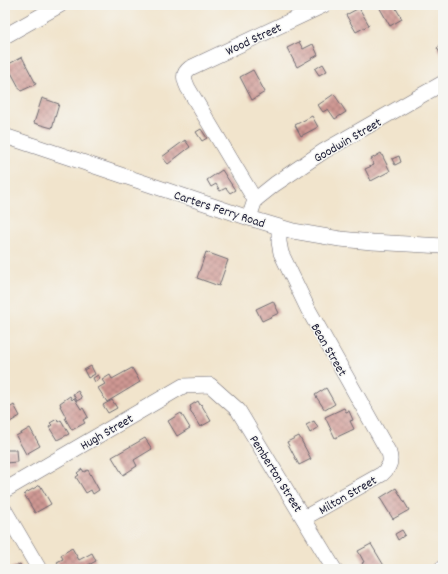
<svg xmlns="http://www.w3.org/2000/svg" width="448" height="574" font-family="Dekko,sans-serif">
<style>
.building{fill:url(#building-cross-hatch)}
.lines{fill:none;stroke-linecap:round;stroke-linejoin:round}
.minor-casing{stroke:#6a666e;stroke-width:16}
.minor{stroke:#fff;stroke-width:15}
.labels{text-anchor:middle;stroke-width:3;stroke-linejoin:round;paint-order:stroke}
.street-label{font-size:13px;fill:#22223b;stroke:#f6f6f2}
</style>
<defs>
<pattern id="building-cross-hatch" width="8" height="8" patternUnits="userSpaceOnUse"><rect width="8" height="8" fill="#cf9893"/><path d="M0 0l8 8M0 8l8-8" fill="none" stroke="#a87c79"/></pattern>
</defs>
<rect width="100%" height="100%" fill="#f6f6f2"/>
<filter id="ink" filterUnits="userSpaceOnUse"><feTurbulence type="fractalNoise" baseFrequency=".025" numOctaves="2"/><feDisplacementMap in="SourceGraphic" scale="8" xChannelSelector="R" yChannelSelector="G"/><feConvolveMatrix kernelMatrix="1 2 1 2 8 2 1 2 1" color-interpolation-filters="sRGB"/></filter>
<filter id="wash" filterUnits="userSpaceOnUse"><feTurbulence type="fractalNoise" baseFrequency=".012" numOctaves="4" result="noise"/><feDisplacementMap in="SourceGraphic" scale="16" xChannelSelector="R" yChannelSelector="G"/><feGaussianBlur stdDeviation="0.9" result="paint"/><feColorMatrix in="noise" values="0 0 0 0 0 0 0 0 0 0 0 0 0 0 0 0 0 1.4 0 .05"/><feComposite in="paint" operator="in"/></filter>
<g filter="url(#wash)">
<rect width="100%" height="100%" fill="#f1e4cc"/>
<g id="blocks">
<path class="building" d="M 378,5 L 394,5 L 402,19 L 390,26 Z
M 359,8 L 369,25 L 356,32 L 346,15 Z
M 299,42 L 303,49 L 313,44 L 318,55 L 297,67 L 287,48 Z
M 443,44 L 443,58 L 437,48 Z
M 22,57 L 36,84 L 21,91 L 7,65 Z
M 323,64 L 327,71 L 319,75 L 315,69 Z
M 253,70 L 265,92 L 252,100 L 240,77 Z
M 334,94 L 346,112 L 335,119 L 328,109 L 323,112 L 318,105 Z
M 42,98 L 59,104 L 52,128 L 34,123 Z
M 312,116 L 318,127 L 301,136 L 295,125 Z
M 201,129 L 207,138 L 202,141 L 196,132 Z
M 185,140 L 190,147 L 168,164 L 162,157 Z
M 381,153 L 390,171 L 371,181 L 365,169 L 374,165 L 371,159 Z
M 399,156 L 401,162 L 395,165 L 392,159 Z
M 222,170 L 235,190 L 230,193 L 226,188 L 220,191 L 216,184 L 211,187 L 207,180 Z
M 206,252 L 228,260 L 219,286 L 197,278 Z
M 273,301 L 279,313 L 262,321 L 256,309 Z
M 91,366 L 95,374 L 88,378 L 84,370 Z
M 132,368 L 140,382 L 107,402 L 98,388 L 105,384 L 102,380 L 110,375 L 112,379 Z
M 98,375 L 100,378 L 95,382 L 93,378 Z
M 326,388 L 335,404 L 325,410 L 315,395 Z
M 78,391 L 82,398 L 77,401 L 73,394 Z
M 70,396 L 72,400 L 74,398 L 81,409 L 83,408 L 88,417 L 83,420 L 85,423 L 72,430 L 65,418 L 66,417 L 60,406 L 61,406 L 60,403 Z
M 112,400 L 117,408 L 108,413 L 103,405 Z
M 198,401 L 200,405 L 201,404 L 211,421 L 200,427 L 190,410 L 191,409 L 190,406 Z
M 14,405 L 20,416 L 10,422 L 5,414 L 5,411 Z
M 344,408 L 346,412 L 349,411 L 353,420 L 350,421 L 354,429 L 335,438 L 325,417 Z
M 181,413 L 190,428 L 177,436 L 168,421 Z
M 57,419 L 58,422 L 61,420 L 69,434 L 57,440 L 49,427 L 52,425 L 50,423 Z
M 314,421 L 318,428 L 310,433 L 306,425 Z
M 30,428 L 40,446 L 26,454 L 16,436 Z
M 299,436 L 311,459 L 299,465 L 287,442 Z
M 145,438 L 152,449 L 134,460 L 137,466 L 123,475 L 112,457 Z
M 5,450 L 16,450 L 17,462 L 5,463 Z
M 82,469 L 84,472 L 88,470 L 99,490 L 93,494 L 91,490 L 86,493 L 76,477 L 79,475 L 77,473 Z
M 40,485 L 51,504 L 35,513 L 24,494 Z
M 396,488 L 409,510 L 393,519 L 380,498 Z
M 402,530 L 405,535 L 398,540 L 395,534 Z
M 371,544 L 386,569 L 369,569 L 368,567 L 366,569 L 362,563 L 364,562 L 358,551 Z
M 72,548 L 79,560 L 92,553 L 96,561 L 81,569 L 61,569 L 57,562 L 63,559 L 61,555 Z
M 20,564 L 22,569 L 9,569 Z"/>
</g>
</g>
<g filter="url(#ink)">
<use href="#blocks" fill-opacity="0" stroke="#6a666e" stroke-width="1"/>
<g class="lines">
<defs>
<path id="minor" d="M 5,36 L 60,5
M 5,136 L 249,218 L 293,231 L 340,239 L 372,242 L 443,246
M 255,200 L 275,184 L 324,151 L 443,83
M 249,218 L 255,200 L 188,88 C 184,79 182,74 190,68 L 324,5
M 279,227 L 279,242 L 281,253 L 308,309 L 389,453 C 392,462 389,468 382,474 L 304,518
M 5,490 L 183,386 L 210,385 L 238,410 L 334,569
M 5,511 L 39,569
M 441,569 L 443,568"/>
</defs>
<use href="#minor" class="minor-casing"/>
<use href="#minor" class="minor"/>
</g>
</g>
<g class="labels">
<g class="street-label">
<text transform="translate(253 38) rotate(-25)" y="5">Wood Street</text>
<text transform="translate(347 139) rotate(-30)" y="5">Goodwin Street</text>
<text transform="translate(220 208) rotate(18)" y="5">Carters Ferry Road</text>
<text transform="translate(330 349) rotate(60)" y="5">Bean Street</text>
<text transform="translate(106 431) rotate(-30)" y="5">Hugh Street</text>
<text transform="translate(277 473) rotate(58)" y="5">Pemberton Street</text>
<text transform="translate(347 494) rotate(-30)" y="5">Milton Street</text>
</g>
</g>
<rect width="448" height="574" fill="none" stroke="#f6f6f2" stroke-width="20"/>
</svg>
